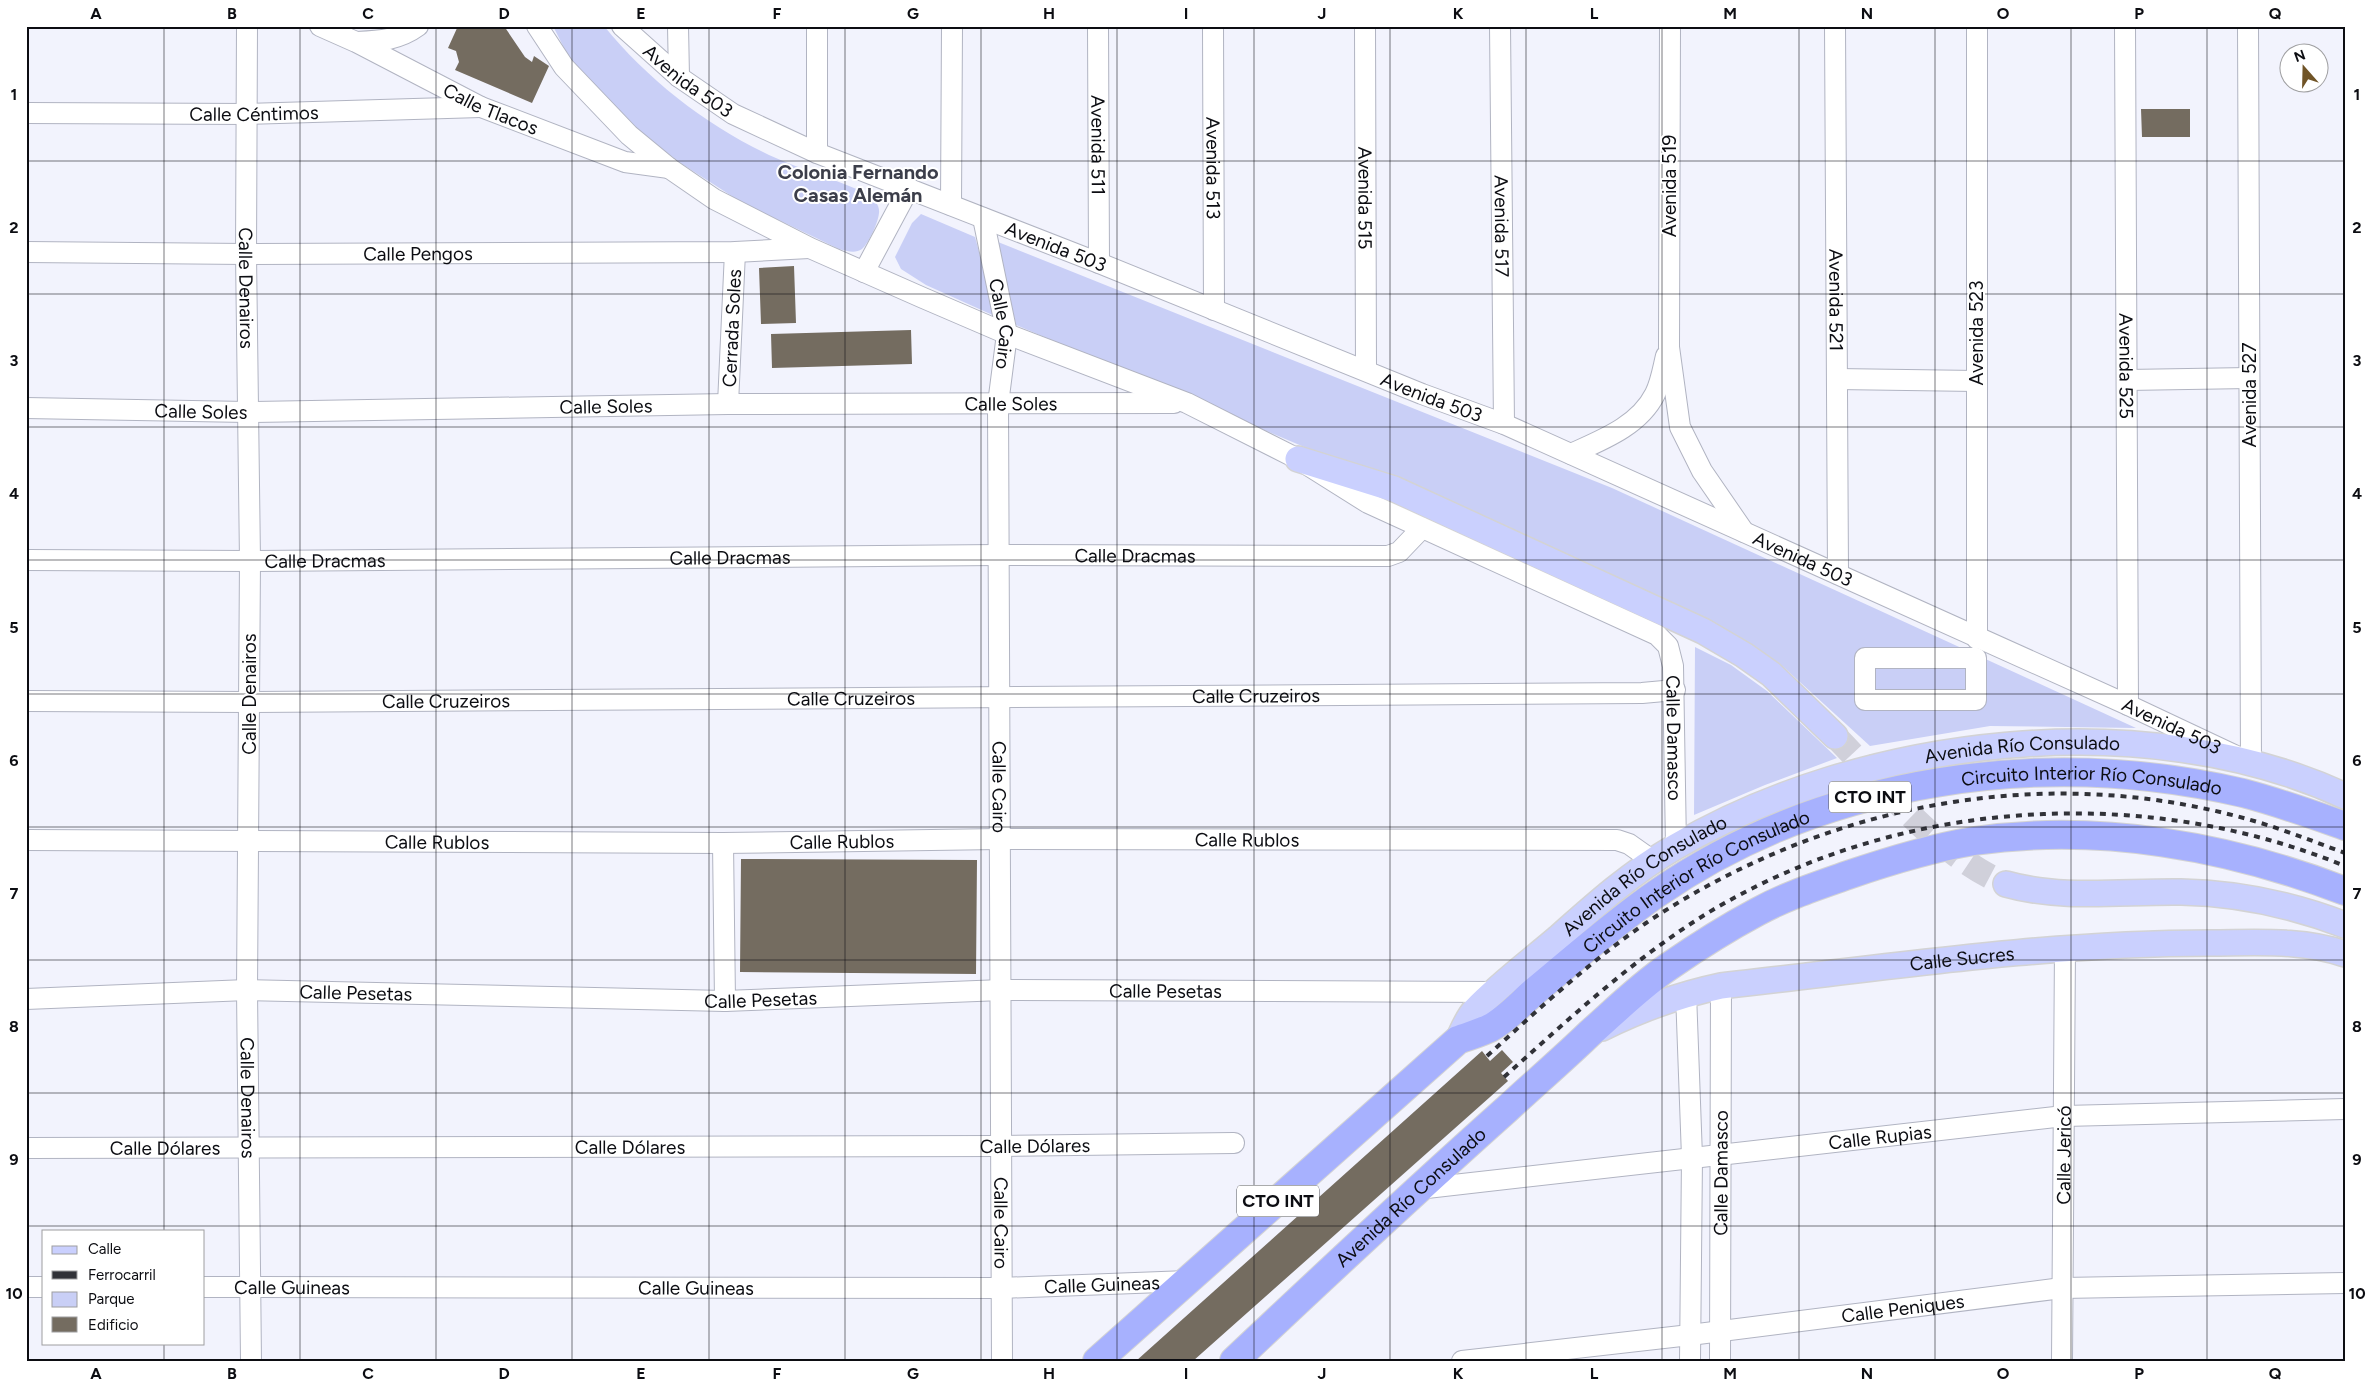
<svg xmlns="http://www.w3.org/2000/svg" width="2371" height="1387" font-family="Figtree,sans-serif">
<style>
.green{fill:#c9cff6}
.building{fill:#746c60}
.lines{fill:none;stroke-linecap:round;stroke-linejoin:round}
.major-tunnel{stroke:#d0d0da;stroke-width:25;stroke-dasharray:25 12;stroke-linecap:butt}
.minor-casing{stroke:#b1b4c2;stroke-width:22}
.major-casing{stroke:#d3d3d4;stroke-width:28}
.highway-casing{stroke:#d3d3d4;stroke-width:30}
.minor{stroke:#fff;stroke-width:20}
.major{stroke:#cad0fe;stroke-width:25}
.highway{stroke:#a7b1fe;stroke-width:28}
.rail{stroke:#313238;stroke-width:4;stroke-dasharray:6 6;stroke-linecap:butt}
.grid{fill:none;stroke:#0c0d12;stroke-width:1;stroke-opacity:0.55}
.labels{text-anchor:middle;stroke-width:4;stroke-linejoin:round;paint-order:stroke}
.shield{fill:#fff;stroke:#555659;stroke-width:1}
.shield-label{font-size:18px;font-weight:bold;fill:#0c0d12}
.street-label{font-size:19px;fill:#0c0d12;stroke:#fff}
.neighbourhood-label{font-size:20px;font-weight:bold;fill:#3c3e4a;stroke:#fff}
.neatline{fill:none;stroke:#0c0d12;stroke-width:2}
.grid-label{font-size:16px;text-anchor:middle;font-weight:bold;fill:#0c0d12}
</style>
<rect width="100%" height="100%" fill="#f2f3fd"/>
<path class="green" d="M 553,26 L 604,26 C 648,80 706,125 769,155 C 801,170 836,179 868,194 C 874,199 880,205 879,213 C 878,223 869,243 862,249 C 855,254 847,251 839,249 L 741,202 L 682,164 L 636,129 L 569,58 Z
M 921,214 L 975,237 L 997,317 L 926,285 L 901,269 L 895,257 L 912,223 Z
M 998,242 L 1612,488 L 2136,728 L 1990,726 L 1870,746 L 1779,663 L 1712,624 L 1543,548 L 1016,325 Z
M 1695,647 L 1731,665 L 1767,691 L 1837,758 L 1765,785 L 1694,815 Z"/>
<path class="building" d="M 458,26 L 504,26 L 525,57 L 532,62 L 534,56 L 549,66 L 532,103 L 455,70 L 459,62 L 456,51 L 448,48 Z
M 2141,109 L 2190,109 L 2190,137 L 2142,137 Z
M 794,266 L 796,323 L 761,324 L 759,268 Z
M 911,330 L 912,364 L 772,368 L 771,334 Z
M 741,859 L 977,860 L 976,974 L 740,972 Z
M 1502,1050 L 1513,1062 L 1501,1073 L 1508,1081 L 1193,1361 L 1136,1361 L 1482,1051 L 1490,1061 Z"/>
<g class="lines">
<path class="major-tunnel" d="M 1835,736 C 1885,787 1940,857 2006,884"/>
<defs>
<g id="minor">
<path id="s1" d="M 247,26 L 246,254 L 250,561 L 247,990 L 251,1361"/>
<path id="s2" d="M 320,26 L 356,42 L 481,107 L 625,162 L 669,168"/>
<path id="s3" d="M 537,26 L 564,67 L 629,135 L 669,168 L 714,199 L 810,248 L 921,297 L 1007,334 L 1187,403 L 1298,459 L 1368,503 L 1657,635 L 1668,646 L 1673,666 L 1676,846"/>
<path id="s4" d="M 622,26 L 679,77 L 733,114 L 817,153 L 1099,263 L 1422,394 L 1504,424 L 2128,705 L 2251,763 L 2248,26"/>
<path d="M 678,26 L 679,77"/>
<path id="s5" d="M 1098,26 L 1099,263"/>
<path id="s6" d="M 1213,26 L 1214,310"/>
<path id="s7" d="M 1365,26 L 1366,370"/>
<path id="s8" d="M 1500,26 L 1504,424"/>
<path d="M 1670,26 L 1669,347 L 1680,427 L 1702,471 L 1744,532"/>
<path id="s9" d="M 1835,26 L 1838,574"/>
<path d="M 1977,26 L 1977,639"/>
<path id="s10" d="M 2125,26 L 2128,705"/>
<path d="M 357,42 C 380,41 399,40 418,26"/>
<path id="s11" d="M 26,113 L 248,114 L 481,107"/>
<path d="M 817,153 L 817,26"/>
<path d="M 951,205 L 952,26"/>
<path id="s12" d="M 983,218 L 1007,334 L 998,404 L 1002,1361"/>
<path id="s13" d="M 26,252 L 246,254 L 735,252 L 809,248"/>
<path d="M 864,272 L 909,188"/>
<path d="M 1837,379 L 1976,381"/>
<path d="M 2127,380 L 2249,378"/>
<path id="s14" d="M 728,404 L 735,252"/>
<path id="s15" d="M 26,408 L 247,412 L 728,404 L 1174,403"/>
<path d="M 1571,454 C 1602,440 1639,426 1655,394 C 1661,382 1663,368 1666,356"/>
<path id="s16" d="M 26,560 L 250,561 L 998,555 L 1388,556 L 1399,552 L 1422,528"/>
<rect x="1865" y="658" width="111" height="42"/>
<path id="s17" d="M 26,701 L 248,702 L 1642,693 L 1675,690"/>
<path id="s18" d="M 26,840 L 723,843 L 999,839 L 1617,840 L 1629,844 L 1653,861"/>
<path d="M 723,843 L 725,1001"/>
<path d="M 1686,993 L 1692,1157 L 1690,1361"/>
<path id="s19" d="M 26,999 L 247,990 L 725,1001 L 1002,990 L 1496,992"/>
<path id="s20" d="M 26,1148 L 1000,1146 L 1234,1143"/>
<path id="s21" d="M 1418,1189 L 2064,1116 L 2345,1109"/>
<path d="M 26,1287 L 44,1287"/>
<path id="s22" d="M 204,1287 L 1001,1288 L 1188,1281"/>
<path id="s23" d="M 1462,1361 L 1690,1335 L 2062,1288 L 2345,1283"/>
<path id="s24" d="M 1720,1361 L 1721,986"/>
<path id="s25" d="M 2062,1361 L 2065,948"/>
</g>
<g id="major">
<path d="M 1298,459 L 1394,489 L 1703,631 L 1744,655 L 1771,674 L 1835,736"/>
<path d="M 2006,884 C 2062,900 2124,891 2181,892 C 2236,893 2293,905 2345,925"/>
<path id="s26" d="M 1602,1028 C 1640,1009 1679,995 1721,986 C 1883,968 2046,943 2210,943 C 2254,943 2302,939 2345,954"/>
<path id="s27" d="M 1458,1040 C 1463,1030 1468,1017 1475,1010 C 1500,984 1531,961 1558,938 C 1595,905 1632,872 1675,847 C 1862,737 2145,703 2345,796"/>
</g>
<g id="highway">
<path id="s28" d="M 1097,1361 L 1458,1040 C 1468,1036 1480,1033 1490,1028 C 1506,1020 1521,1003 1535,991 C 1575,958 1614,923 1656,894 C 1824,777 2046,747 2243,793 C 2278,802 2311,814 2345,826"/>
<path id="s29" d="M 1234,1361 C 1324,1276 1415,1191 1507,1109 C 1534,1084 1562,1060 1589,1034 C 1615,1011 1640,986 1668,967 C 1697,947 1727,928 1757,912 C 1786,896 1817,886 1848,875 C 1889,861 1931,848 1974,841 C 2099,823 2228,846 2345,891"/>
</g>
</defs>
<use href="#minor" class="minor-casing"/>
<use href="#major" class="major-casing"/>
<use href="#highway" class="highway-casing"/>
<use href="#minor" class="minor"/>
<use href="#major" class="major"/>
<use href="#highway" class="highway"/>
<path class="rail" d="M 1487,1056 C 1538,1010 1589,962 1646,923 C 1823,805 2040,761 2247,819 C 2280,828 2312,841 2345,853
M 1504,1077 C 1569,1019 1632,960 1706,914 C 1895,799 2140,782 2345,866"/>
</g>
<path class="grid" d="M 164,26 L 164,1231M 300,26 L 300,1361M 436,26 L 436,1361M 572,26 L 572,1361M 709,26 L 709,1361M 845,26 L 845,1361M 981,26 L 981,1361M 1117,26 L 1117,1361M 1254,26 L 1254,1361M 1390,26 L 1390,1361M 1526,26 L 1526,1361M 1662,26 L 1662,1361M 1799,26 L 1799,1361M 1935,26 L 1935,1361M 2071,26 L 2071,1361M 2207,26 L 2207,1361M 26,161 L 2345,161M 26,294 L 2345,294M 26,427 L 2345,427M 26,560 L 2345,560M 26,694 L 2345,694M 26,827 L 2345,827M 26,960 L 2345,960M 26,1093 L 2345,1093M 26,1226 L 2345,1226M 164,1343 L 164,1361"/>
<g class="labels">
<g class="shield">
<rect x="1829" y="781.5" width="82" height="31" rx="4"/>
<rect x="1237" y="1185.5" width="82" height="31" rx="4"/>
</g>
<g class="shield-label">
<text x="1870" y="803">CTO INT</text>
<text x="1278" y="1207">CTO INT</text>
</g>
<g class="street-label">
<text dy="7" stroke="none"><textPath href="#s4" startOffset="86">Avenida 503</textPath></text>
<text dy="7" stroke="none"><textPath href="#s2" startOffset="190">Calle Tlacos</textPath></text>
<text dy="7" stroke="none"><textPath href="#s11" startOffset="228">Calle Céntimos</textPath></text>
<text dy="7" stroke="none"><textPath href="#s5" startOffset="119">Avenida 511</textPath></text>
<text dy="7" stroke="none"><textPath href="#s6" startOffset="142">Avenida 513</textPath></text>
<text transform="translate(1669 186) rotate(-90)" y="7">Avenida 519</text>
<text dy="7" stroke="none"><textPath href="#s7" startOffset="172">Avenida 515</textPath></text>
<text dy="7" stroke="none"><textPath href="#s8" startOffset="200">Avenida 517</textPath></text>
<text dy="7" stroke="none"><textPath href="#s4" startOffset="491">Avenida 503</textPath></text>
<text dy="7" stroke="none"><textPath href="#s13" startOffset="392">Calle Pengos</textPath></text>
<text dy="7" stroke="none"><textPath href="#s1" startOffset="262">Calle Denairos</textPath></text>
<text dy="7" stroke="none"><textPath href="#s9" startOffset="274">Avenida 521</textPath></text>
<text dy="7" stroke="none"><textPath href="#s12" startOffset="108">Calle Cairo</textPath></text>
<text dy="7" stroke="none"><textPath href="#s14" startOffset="76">Cerrada Soles</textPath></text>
<text transform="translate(1976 333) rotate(-90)" y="7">Avenida 523</text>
<text dy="7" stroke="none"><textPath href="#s10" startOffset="340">Avenida 525</textPath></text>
<text transform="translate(2249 395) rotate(-90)" y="7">Avenida 527</text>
<text dy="7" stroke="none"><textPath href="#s4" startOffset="896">Avenida 503</textPath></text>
<text dy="7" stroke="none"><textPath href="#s15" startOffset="985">Calle Soles</textPath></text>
<text dy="7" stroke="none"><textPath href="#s15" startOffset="580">Calle Soles</textPath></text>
<text dy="7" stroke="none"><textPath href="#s15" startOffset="175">Calle Soles</textPath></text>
<text dy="7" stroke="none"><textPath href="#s16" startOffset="1109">Calle Dracmas</textPath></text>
<text dy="7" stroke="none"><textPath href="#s16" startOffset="704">Calle Dracmas</textPath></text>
<text dy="7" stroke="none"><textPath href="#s4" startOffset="1301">Avenida 503</textPath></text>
<text dy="7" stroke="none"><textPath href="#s16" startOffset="299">Calle Dracmas</textPath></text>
<text transform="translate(249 694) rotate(-90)" y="7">Calle Denairos</text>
<text dy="7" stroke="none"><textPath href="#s17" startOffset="1230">Calle Cruzeiros</textPath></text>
<text dy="7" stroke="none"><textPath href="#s17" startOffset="825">Calle Cruzeiros</textPath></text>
<text dy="7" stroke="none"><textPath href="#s17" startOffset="420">Calle Cruzeiros</textPath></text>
<text dy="7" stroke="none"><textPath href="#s4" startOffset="1706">Avenida 503</textPath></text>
<text dy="7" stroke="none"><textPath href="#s3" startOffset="1398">Calle Damasco</textPath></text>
<text dy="7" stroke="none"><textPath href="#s27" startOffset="658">Avenida Río Consulado</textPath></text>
<text dy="7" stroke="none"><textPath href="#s28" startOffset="1191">Circuito Interior Río Consulado</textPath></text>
<text dy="7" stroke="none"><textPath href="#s12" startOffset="572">Calle Cairo</textPath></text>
<text dy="7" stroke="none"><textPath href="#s18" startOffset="1221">Calle Rublos</textPath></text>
<text dy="7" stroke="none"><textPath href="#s18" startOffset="411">Calle Rublos</textPath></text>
<text dy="7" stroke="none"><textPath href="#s18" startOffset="816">Calle Rublos</textPath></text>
<text dy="7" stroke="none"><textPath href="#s27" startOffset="252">Avenida Río Consulado</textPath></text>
<text dy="7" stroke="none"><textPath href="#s28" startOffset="772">Circuito Interior Río Consulado</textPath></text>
<text dy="7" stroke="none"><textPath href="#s26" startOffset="369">Calle Sucres</textPath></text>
<text dy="7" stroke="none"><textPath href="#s19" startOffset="1140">Calle Pesetas</textPath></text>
<text dy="7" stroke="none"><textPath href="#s19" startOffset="330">Calle Pesetas</textPath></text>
<text dy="7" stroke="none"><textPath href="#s19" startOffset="735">Calle Pesetas</textPath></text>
<text dy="7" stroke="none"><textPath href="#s1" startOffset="1072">Calle Denairos</textPath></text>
<text dy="7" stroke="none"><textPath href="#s21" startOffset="465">Calle Rupias</textPath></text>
<text dy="7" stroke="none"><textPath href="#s20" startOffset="1009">Calle Dólares</textPath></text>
<text dy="7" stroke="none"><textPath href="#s20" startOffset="139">Calle Dólares</textPath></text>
<text dy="7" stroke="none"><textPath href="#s20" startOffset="604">Calle Dólares</textPath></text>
<text dy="7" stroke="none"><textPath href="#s25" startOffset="206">Calle Jericó</textPath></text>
<text dy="7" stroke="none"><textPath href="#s24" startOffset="188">Calle Damasco</textPath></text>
<text dy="7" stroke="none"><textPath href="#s29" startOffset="241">Avenida Río Consulado</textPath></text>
<text dy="7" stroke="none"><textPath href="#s12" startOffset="1008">Calle Cairo</textPath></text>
<text dy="7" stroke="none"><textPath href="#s22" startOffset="898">Calle Guineas</textPath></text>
<text dy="7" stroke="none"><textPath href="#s22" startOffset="88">Calle Guineas</textPath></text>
<text dy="7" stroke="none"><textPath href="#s22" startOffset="492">Calle Guineas</textPath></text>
<text dy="7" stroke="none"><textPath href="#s23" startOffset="444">Calle Peniques</textPath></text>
</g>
<g class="neighbourhood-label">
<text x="858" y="179">Colonia Fernando<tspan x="858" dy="23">Casas Alemán</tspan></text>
</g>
</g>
<rect width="2371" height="1387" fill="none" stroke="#ffffff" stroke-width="55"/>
<rect x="42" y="1230" width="162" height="115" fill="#ffffff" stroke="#9e9ea0"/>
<rect x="52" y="1246" width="25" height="8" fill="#cad0fe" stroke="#9e9ea0"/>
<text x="88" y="1254" font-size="15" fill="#0c0d12">Calle</text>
<rect x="52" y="1271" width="25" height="8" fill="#313238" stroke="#9e9ea0"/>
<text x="88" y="1280" font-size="15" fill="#0c0d12">Ferrocarril</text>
<rect x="52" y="1292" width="25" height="15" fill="#c9cff6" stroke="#9e9ea0"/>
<text x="88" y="1304" font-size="15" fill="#0c0d12">Parque</text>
<rect x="52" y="1317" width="25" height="15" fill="#746c60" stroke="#9e9ea0"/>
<text x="88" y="1330" font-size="15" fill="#0c0d12">Edificio</text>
<g transform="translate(2304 68) rotate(340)"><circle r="24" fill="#ffffff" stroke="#9e9ea0"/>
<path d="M0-4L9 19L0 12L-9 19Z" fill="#705427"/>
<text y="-8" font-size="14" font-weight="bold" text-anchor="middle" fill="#0c0d12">N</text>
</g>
<rect x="28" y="28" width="2316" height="1332" class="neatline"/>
<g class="grid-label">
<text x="96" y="19">A</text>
<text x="232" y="19">B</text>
<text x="368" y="19">C</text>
<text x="504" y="19">D</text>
<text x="641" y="19">E</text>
<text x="777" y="19">F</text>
<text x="913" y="19">G</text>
<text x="1049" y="19">H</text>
<text x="1186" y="19">I</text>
<text x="1322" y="19">J</text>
<text x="1458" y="19">K</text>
<text x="1594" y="19">L</text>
<text x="1730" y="19">M</text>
<text x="1867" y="19">N</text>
<text x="2003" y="19">O</text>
<text x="2139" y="19">P</text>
<text x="2275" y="19">Q</text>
<text x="14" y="100">1</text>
<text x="2357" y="100">1</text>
<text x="14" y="233">2</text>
<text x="2357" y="233">2</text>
<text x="14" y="366">3</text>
<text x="2357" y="366">3</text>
<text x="14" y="499">4</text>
<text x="2357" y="499">4</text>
<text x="14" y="633">5</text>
<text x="2357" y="633">5</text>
<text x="14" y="766">6</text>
<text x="2357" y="766">6</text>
<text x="14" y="899">7</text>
<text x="2357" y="899">7</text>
<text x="14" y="1032">8</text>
<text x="2357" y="1032">8</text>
<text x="14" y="1165">9</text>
<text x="2357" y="1165">9</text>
<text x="14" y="1299">10</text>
<text x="2357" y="1299">10</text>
<text x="96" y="1379">A</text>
<text x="232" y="1379">B</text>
<text x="368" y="1379">C</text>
<text x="504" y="1379">D</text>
<text x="641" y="1379">E</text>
<text x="777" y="1379">F</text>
<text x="913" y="1379">G</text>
<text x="1049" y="1379">H</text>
<text x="1186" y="1379">I</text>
<text x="1322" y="1379">J</text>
<text x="1458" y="1379">K</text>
<text x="1594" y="1379">L</text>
<text x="1730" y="1379">M</text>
<text x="1867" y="1379">N</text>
<text x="2003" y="1379">O</text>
<text x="2139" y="1379">P</text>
<text x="2275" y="1379">Q</text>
</g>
</svg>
